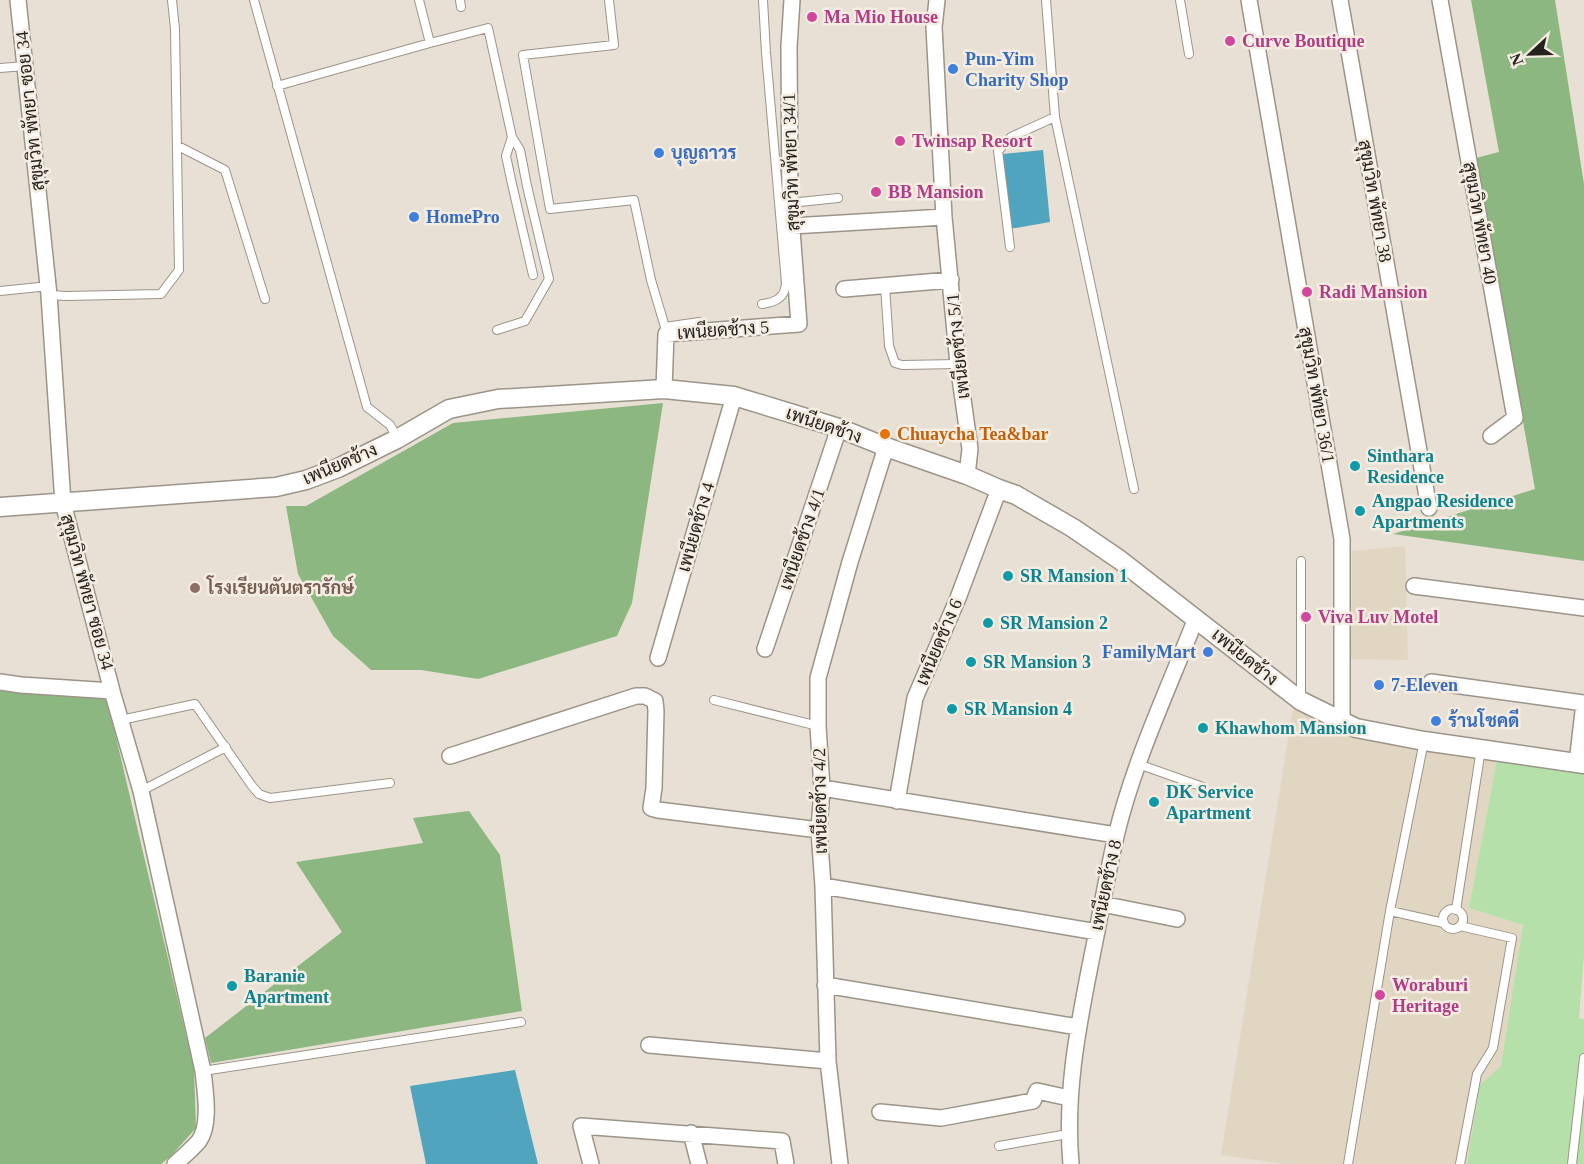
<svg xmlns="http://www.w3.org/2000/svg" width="1584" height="1164" font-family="'Times New Roman',Sarabun,serif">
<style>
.commercial{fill:#e1d6c2}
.green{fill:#b5e0a9}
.forest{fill:#8cb781}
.water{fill:#50a4be}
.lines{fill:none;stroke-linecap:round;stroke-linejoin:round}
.service-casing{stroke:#9c9489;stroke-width:10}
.minor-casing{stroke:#9c9489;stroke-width:18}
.tertiary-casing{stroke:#9c9489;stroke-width:21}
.service{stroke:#fff;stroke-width:8}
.minor{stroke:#fff;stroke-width:15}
.tertiary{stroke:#fff;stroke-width:18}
.hotel-dot{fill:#d1479c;stroke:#f6ede2;stroke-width:2}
.shop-dot{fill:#3f7fe0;stroke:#f6ede2;stroke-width:2}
.food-dot{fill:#e8710a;stroke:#f6ede2;stroke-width:2}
.culture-dot{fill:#0f9aa8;stroke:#f6ede2;stroke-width:2}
.education-dot{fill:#8d6e63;stroke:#f6ede2;stroke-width:2}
.labels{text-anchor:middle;stroke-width:5;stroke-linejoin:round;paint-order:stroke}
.hotel-label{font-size:18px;font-weight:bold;fill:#b23c85;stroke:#f6ede2;text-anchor:start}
.shop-label{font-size:18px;font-weight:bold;fill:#366cbe;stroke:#f6ede2;text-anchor:start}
.street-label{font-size:18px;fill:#26221e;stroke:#f6ede2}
.food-label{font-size:18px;font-weight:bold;fill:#c56008;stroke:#f6ede2;text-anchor:start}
.culture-label{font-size:18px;font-weight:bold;fill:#0d838f;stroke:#f6ede2;text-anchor:start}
.education-label{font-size:18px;font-weight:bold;fill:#785e54;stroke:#f6ede2;text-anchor:start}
</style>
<rect width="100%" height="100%" fill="#e8e0d4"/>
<path class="commercial" d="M 1405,546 L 1408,660 L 1351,659 L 1352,551 Z
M 1294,702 L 1341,732 L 1422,748 L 1497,760 L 1469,908 L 1523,925 L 1501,1066 L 1480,1085 L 1467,1164 L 1286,1164 L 1221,1155 Z"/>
<path class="green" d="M 1497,760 L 1584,770 L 1584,956 L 1579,1018 L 1584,1019 L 1584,1164 L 1467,1164 L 1480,1085 L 1501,1066 L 1523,925 L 1469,908 Z"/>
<path class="forest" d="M 1471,0 L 1555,0 L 1584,184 L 1584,561 L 1393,534 L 1535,489 L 1476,158 L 1499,152 Z
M 663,403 L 632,603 L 617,636 L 478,679 L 421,670 L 371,670 L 333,636 L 298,574 L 286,506 L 306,506 L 453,423 Z
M 0,688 L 107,699 L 194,1069 L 196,1128 L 171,1156 L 161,1164 L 0,1164 Z
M 469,811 L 500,855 L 522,1011 L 211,1063 L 205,1038 L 342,932 L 296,862 L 423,843 L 413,818 Z"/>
<path class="water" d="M 1043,150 L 1050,222 L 1010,229 L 1002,154 Z
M 515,1070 L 538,1164 L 426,1164 L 410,1086 Z"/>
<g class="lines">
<defs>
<path id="service" d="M 254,0 L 367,407 L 390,425 L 397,438
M 419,0 L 430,43 L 488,28 L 512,137 L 520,150 L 527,186 L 549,279 L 525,321 L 497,330
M 460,0 L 461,7
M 609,0 L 614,45 L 523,55 L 550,209 L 634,200 L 651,280 L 665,327 L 699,322
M 1046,0 L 1055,117 L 1134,489
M 1180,0 L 1189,54
M 0,68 L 25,66
M 277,86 L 430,43
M 512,137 L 506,156 L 512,184 L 533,275
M 178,146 L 225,170 L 265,299
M 790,203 L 838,198
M 1010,247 L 998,151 L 1011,137 L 1055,117
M 885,285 L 889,346 L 895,363 L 902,365 L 958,364
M 0,291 L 49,286
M 49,295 L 67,296 L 161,294 L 179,270 L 175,29 L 172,0
M 762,304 C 776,302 785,298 786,283 L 766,53 L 763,0
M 1301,699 L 1301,561
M 714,700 L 818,726
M 121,720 L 195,704 L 252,786 L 259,794 L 270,798 L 390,783
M 1138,764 L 1203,787
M 141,791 L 226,747
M1443 919a10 10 0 1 1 20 0a10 10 0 1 1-20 0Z
M 1456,910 L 1481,749
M 1390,911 L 1444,923
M 203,1071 L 521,1022
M 999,1146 L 1068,1134
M 1348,1164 L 1390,911 L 1424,741
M 1460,1164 L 1477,1074 L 1493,1048 L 1512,938 L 1460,926
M 1572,1164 L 1584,1058"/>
<path id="minor" d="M 18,0 L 49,295 L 63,503 L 112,691 L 141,791 L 203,1071 C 205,1091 211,1124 199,1141 C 192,1149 183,1157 175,1164
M 937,0 L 934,27 L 944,217 L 958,364 L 970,449 L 967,475
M 1249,0 L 1342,539 L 1342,722
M 1340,0 L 1429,508
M 1440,0 L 1515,418 L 1491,436
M 792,226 L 944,217
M 844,289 L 951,280
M 664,389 L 666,334 L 799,324 L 790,203 L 789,47 L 792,0
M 1414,586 L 1584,608
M 765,649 L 839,428
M 658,658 L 734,396
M 0,682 L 21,685 L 112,691
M 1431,682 L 1584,703
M 450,756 L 636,696 L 645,696 L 655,701 L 656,711 L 654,788 L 651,808 L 658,810 L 819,830
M 1577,763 L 1584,703
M 822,788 L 1116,835
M 897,801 L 915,698 L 958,598 L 999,489
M 823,886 L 1097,932
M 1102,904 L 1177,919
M 825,985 L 1078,1027
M 649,1045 L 828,1061
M 880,1112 L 941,1118 L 1033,1101 L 1037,1091 L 1069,1098
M 691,1133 L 699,1164
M 591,1164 L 581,1126 L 782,1141 L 786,1164
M 840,1164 L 828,1061 L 823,886 L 819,830 L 822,788 L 818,726 L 818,678 L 850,562 L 886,447
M 1071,1164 C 1065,1096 1077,1032 1090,966 C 1099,923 1106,879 1116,836 C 1134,761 1168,690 1196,618"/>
<path id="tertiary" d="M 0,507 L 276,487 L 306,480 L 338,468 L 397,439 L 449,409 L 498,399 L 664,389 L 734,396 L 839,428 L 886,447 L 967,475 L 999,489 L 1016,495 L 1073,528 L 1120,560 L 1301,701 L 1356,728 L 1424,741 L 1584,764"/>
</defs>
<use href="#service" class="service-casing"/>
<use href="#minor" class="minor-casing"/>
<use href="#tertiary" class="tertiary-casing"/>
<use href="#service" class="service"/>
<use href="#minor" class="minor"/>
<use href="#tertiary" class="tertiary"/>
</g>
<g class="hotel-dot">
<circle cx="812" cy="17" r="6"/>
<circle cx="1230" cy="41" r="6"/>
<circle cx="900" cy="141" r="6"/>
<circle cx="876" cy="192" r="6"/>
<circle cx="1307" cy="292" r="6"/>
<circle cx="1306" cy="617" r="6"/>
<circle cx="1380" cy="995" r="6"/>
</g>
<g class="shop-dot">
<circle cx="953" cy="69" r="6"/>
<circle cx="659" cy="153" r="6"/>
<circle cx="414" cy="217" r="6"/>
<circle cx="1208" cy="652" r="6"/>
<circle cx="1379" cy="685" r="6"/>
<circle cx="1436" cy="721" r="6"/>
</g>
<circle class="food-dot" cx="885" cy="434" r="6"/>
<g class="culture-dot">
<circle cx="1355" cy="466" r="6"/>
<circle cx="1360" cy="511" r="6"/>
<circle cx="1008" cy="576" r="6"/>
<circle cx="988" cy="623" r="6"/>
<circle cx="971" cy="662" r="6"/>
<circle cx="952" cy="709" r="6"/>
<circle cx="1203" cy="728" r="6"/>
<circle cx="1154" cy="802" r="6"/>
<circle cx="232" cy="986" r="6"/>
</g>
<circle class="education-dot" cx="195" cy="588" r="6"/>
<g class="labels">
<g class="hotel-label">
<text x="824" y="23">Ma Mio House</text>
<text x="1242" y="47">Curve Boutique</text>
<text x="912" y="147">Twinsap Resort</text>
<text x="888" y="198">BB Mansion</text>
<text x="1319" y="298">Radi Mansion</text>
<text x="1318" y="623">Viva Luv Motel</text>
<text x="1392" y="991">Woraburi<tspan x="1392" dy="21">Heritage</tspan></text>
</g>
<g class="shop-label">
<text x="965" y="65">Pun-Yim<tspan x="965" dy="21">Charity Shop</tspan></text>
<text x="671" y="159">บุญถาวร</text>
<text x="426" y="223">HomePro</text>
<text x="1196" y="658" text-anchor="end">FamilyMart</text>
<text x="1391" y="691">7-Eleven</text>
<text x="1448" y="727">ร้านโชคดี</text>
</g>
<g class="street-label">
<text transform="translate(30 111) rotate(-96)" y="6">สุขุมวิท พัทยา ซอย 34</text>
<text transform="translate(791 162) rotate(-92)" y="6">สุขุมวิท พัทยา 34/1</text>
<text transform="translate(1375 201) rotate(80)" y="6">สุขุมวิท พัทยา 38</text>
<text transform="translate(1480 223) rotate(80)" y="6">สุขุมวิท พัทยา 40</text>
<text transform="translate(723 330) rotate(-4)" y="6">เพนียดช้าง 5</text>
<text transform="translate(958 346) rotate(-96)" y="6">เพนียดช้าง 5/1</text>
<text transform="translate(1317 395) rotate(80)" y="6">สุขุมวิท พัทยา 36/1</text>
<text transform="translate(824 425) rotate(19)" y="6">เพนียดช้าง</text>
<text transform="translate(340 464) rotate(-23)" y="6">เพนียดช้าง</text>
<text transform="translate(696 527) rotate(-74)" y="6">เพนียดช้าง 4</text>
<text transform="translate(802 539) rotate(-71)" y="6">เพนียดช้าง 4/1</text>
<text transform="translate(87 592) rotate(75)" y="6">สุขุมวิท พัทยา ซอย 34</text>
<text transform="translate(939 642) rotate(-67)" y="6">เพนียดช้าง 6</text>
<text transform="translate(1245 657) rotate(39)" y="6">เพนียดช้าง</text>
<text transform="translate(820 801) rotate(-91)" y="6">เพนียดช้าง 4/2</text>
<text transform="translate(1106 885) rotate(-78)" y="6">เพนียดช้าง 8</text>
</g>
<g class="food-label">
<text x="897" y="440">Chuaycha Tea&amp;bar</text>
</g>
<g class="culture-label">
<text x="1367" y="462">Sinthara<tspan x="1367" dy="21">Residence</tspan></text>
<text x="1372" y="507">Angpao Residence<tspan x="1372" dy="21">Apartments</tspan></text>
<text x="1020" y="582">SR Mansion 1</text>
<text x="1000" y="629">SR Mansion 2</text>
<text x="983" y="668">SR Mansion 3</text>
<text x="964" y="715">SR Mansion 4</text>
<text x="1215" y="734">Khawhom Mansion</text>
<text x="1166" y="798">DK Service<tspan x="1166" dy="21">Apartment</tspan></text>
<text x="244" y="982">Baranie<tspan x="244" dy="21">Apartment</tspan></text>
</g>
<g class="education-label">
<text x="207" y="594">โรงเรียนตันตรารักษ์</text>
</g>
</g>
<g transform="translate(1530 54) rotate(248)" stroke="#f6ede2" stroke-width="4.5" paint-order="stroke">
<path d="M0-4.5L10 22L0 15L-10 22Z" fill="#26221e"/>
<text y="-9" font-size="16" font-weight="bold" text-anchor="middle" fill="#26221e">N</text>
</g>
</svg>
